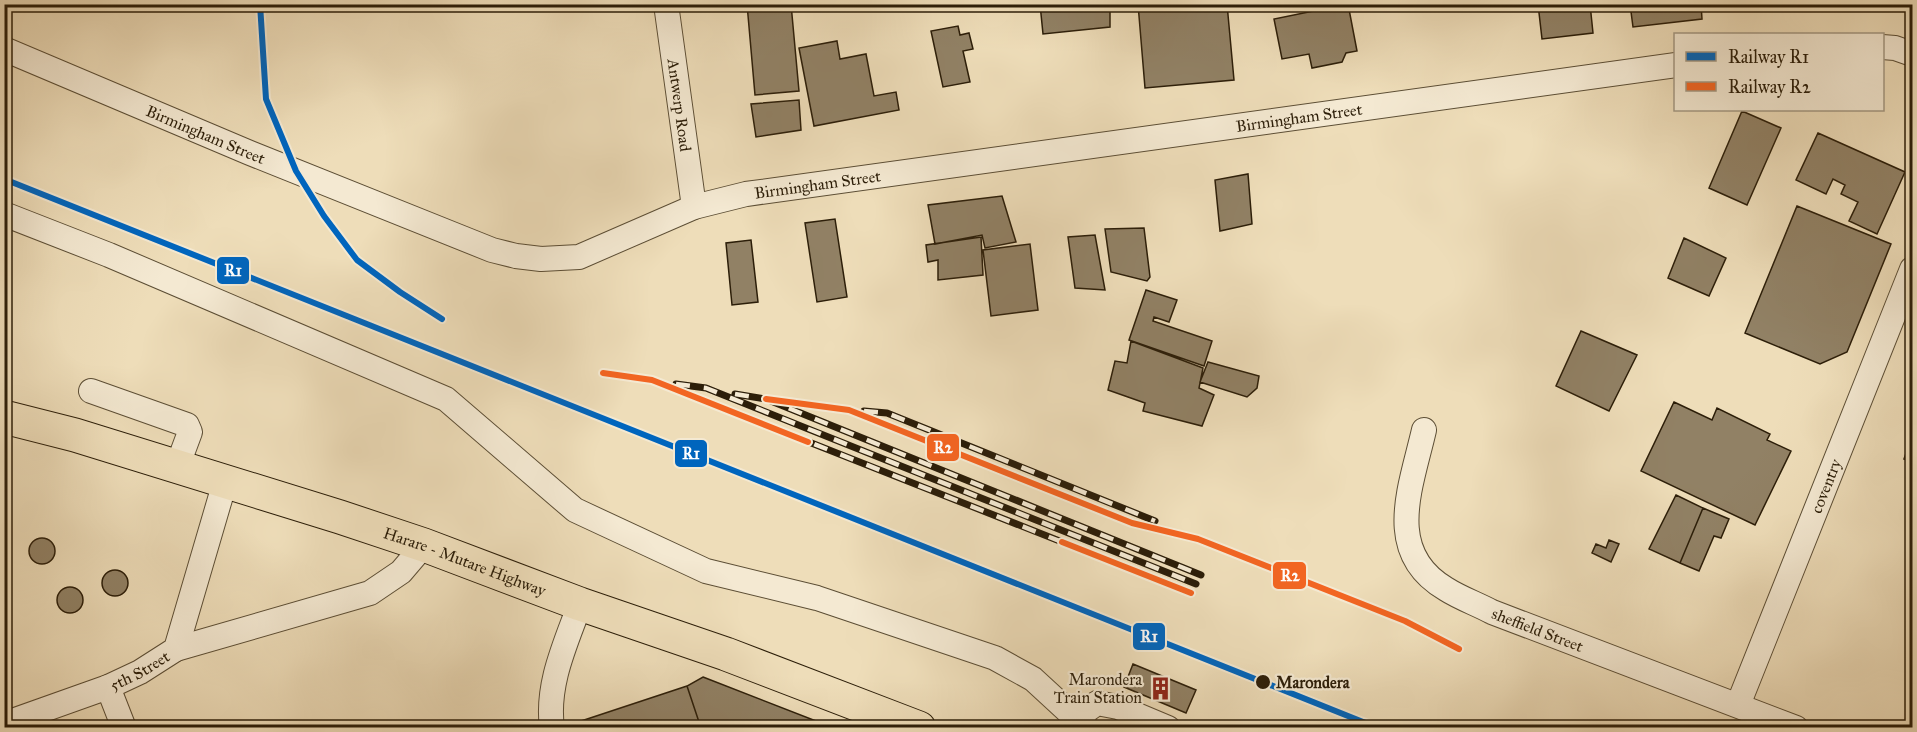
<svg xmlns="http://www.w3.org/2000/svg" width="1917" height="732" font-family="'IM FELL Great Primer',serif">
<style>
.building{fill:#918165;stroke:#2c1e09;stroke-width:1.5}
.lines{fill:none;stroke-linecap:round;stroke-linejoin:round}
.minor-casing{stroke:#5c4e35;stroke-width:26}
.highway-casing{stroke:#2c1e09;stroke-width:35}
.minor{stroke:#f4e9d2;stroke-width:24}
.highway{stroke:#eeddb9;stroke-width:33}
.rail-casing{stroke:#2c1e09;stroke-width:7}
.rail{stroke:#f4e9d2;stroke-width:4.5;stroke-dasharray:14;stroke-linecap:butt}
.rail-1-casing{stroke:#f4e9d2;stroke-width:10}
.rail-2-casing{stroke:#f4e9d2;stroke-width:10}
.rail-1{stroke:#0065bd;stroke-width:6}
.rail-2{stroke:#f26522;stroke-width:6}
.stop-dot{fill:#2c1e09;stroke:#f4e9d2;stroke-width:2}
.labels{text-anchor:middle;stroke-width:4.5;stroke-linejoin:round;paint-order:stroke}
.street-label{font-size:16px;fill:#2c1e09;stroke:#f4e9d2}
.poi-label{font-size:16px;fill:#2c1e09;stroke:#f4e9d2;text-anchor:end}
.stop-label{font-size:16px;font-weight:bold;fill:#2c1e09;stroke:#f4e9d2;text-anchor:start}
.line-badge{stroke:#f4e9d2;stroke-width:2}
.badge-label{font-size:16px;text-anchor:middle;font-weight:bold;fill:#fff}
</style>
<rect width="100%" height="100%" fill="#eeddb9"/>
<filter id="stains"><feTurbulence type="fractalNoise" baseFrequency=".00333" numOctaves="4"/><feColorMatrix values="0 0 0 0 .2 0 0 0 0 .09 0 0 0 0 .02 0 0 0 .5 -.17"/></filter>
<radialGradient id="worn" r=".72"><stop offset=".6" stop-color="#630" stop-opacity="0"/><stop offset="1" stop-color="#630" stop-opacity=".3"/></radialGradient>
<path class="building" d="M 747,4 L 791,4 L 799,91 L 755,95 Z
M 1040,4 L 1110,4 L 1110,27 L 1043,34 Z
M 1138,4 L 1227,4 L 1234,80 L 1145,88 Z
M 1348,4 L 1357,51 L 1346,53 L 1342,62 L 1312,68 L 1309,54 L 1282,59 L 1274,19 Z
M 1538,4 L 1590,4 L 1593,33 L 1542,39 Z
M 1630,4 L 1701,4 L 1702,19 L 1633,27 Z
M 958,26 L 960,35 L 969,33 L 973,49 L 963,51 L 970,82 L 943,87 L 931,31 Z
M 837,41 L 840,59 L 866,54 L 874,96 L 896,92 L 899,110 L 814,126 L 799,48 Z
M 799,100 L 801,130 L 756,137 L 751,104 Z
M 1742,111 L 1781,128 L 1747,205 L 1709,188 Z
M 1818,133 L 1905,172 L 1877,234 L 1849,221 L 1858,202 L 1841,194 L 1845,185 L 1833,179 L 1826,194 L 1796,180 Z
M 1248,174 L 1252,224 L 1220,231 L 1215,180 Z
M 1002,196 L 1016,242 L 985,248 L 982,235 L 935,244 L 928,205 Z
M 1797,206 L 1891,244 L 1847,352 L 1820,364 L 1745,333 Z
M 835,219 L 847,297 L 817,302 L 805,223 Z
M 1144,228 L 1150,277 L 1147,281 L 1111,272 L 1105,229 Z
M 1095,235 L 1105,290 L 1075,288 L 1068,237 Z
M 981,237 L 983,275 L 938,280 L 938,260 L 928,262 L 926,245 Z
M 1684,238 L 1726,258 L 1709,296 L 1668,278 Z
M 751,240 L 758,302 L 732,305 L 726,243 Z
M 1030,244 L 1038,310 L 991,316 L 983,250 Z
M 1146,290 L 1177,300 L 1169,322 L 1154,317 L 1153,321 L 1212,341 L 1204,366 L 1129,340 Z
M 1581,331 L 1637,355 L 1609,411 L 1556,386 Z
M 1131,341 L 1203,368 L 1199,388 L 1214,395 L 1202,426 L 1143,411 L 1145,403 L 1108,390 L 1115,361 L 1127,363 Z
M 1208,362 L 1259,376 L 1257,388 L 1247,397 L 1200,382 Z
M 1674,402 L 1712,420 L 1717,408 L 1770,434 L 1767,440 L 1791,451 L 1755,525 L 1641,471 Z
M 1912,436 L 1912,462 L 1904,459 Z
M 1676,495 L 1703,508 L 1680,563 L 1649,549 Z
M 1703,508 L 1729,519 L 1721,538 L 1714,536 L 1699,571 L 1680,563 Z
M29 551a13 13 0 1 1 26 0a13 13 0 1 1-26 0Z
M 1609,540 L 1619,544 L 1611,562 L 1592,553 L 1596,544 L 1606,548 Z
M102 583a13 13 0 1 1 26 0a13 13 0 1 1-26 0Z
M57 600a13 13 0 1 1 26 0a13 13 0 1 1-26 0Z
M 1133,664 L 1196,690 L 1186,713 L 1124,687 Z
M 703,677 L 834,728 L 701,728 L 687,686 Z
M 687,686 L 701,728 L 566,726 Z"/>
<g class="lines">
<defs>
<g id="minor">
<path id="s1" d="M 666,4 L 694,207"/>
<path d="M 1882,47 L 1895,48 L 1912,54"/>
<path id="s2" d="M 4,49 L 250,153 L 492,250 L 516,256 L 541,259 L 579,257 L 694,207 L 746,194 L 1676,65"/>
<path d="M 4,214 L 109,255 L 446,399 L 575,510 L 706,571 L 817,598 L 995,658 L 1033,679 L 1083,725"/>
<path d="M 91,391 L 187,425 L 190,432 L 177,467"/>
<path id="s3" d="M 1424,430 C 1411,487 1383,552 1446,589 C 1460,598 1477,604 1492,612 L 1796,728"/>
<path d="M 176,649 L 370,593 L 401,572 L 424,545"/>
<path d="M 108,687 L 124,728"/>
<path id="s4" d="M 1738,705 L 1912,269"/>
<path id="s5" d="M 4,724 L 108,687 L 140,672 L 176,649 L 225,482"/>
<path d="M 552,728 C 546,684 566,643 580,604"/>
<path d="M 1084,728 L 1083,713 L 1097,703 L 1118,707 L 1168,728"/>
</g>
<g id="highway">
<path id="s6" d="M 4,417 L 75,435 L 340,517 L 424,545 L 580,604 L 726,654 L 919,728"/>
</g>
</defs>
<use href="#minor" class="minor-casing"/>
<use href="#highway" class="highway-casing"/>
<use href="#minor" class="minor"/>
<use href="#highway" class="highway"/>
<defs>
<path id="rail" d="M 260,4 L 266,99 L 296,171 L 324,216 L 357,260 L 400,292 L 442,319
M 603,373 L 652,380 L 1191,593
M 676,384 L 706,388 L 1196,584
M 735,394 L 766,399 L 1201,575
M 766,399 L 849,410 L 1132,523 L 1198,539 L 1405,621 L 1459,649
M 864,411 L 887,413 L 1155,521"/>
</defs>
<use href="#rail" class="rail-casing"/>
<use href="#rail" class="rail"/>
<defs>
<path id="rail-1" d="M 260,4 L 266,99 L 296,171 L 324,216 L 357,260 L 400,292 L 442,319
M 4,179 L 1378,728"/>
<path id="rail-2" d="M 603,373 L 652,380 L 808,442
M 766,399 L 849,410 L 1132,523 L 1198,539 L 1405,621 L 1459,649
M 1062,542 L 1191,593"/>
</defs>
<use href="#rail-1" class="rail-1-casing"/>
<use href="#rail-2" class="rail-2-casing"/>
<use href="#rail-1" class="rail-1"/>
<use href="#rail-2" class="rail-2"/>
</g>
<defs>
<symbol id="building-bare" viewBox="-9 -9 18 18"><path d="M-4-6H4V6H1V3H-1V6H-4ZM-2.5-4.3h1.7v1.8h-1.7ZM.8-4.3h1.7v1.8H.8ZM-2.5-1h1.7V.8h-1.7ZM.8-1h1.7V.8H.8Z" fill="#8f2418" stroke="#f4e9d2" stroke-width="2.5" paint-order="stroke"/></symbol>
</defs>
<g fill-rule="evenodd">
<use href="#building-bare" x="1144" y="672" width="33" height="33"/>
</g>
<circle class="stop-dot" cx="1263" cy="682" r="8"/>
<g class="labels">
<g class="street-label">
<text dy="6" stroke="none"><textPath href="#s1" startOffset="102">Antwerp Road</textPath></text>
<text dy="6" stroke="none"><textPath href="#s2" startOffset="1353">Birmingham Street</textPath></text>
<text dy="6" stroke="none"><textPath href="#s2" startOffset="219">Birmingham Street</textPath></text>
<text dy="6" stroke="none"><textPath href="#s2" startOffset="867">Birmingham Street</textPath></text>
<text dy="6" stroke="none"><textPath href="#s4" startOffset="236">coventry</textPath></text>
<text dy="6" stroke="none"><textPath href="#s6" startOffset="483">Harare - Mutare Highway</textPath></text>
<text dy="6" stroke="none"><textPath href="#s3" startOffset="276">sheffield Street</textPath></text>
<text dy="6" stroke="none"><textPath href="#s5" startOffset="146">5th Street</textPath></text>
</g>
<g class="poi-label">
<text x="1142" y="685">Marondera<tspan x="1142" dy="18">Train Station</tspan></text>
</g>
<g class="stop-label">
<text x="1276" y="688">Marondera</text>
</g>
</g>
<g class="line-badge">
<rect x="216" y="256" width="34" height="29" rx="6" fill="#0065bd"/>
<rect x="926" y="433" width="34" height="29" rx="6" fill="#f26522"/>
<rect x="674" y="439" width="34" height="29" rx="6" fill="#0065bd"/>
<rect x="1272" y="561" width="35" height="29" rx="6" fill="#f26522"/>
<rect x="1132" y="622" width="34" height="29" rx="6" fill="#0065bd"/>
</g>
<g class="badge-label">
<text x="233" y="276">R1</text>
<text x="943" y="453">R2</text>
<text x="691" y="459">R1</text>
<text x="1290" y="581">R2</text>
<text x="1149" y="642">R1</text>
</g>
<rect width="1917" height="732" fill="none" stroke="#eeddb9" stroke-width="24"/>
<rect x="6" y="6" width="1905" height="720" fill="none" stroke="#2c1e09" stroke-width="3"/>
<rect x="12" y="12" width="1893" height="708" fill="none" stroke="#2c1e09" stroke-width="1.5"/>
<rect x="1674" y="33" width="210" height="78" fill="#f4e9d2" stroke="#a49882" stroke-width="1.5"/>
<rect x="1686" y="52" width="30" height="9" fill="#0065bd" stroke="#a49882" stroke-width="1.5"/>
<text x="1728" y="63" font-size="18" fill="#2c1e09">Railway R1</text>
<rect x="1686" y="82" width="30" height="9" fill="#f26522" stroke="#a49882" stroke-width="1.5"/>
<text x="1728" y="93" font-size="18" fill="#2c1e09">Railway R2</text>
<rect width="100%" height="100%" filter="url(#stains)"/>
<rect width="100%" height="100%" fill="url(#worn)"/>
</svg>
